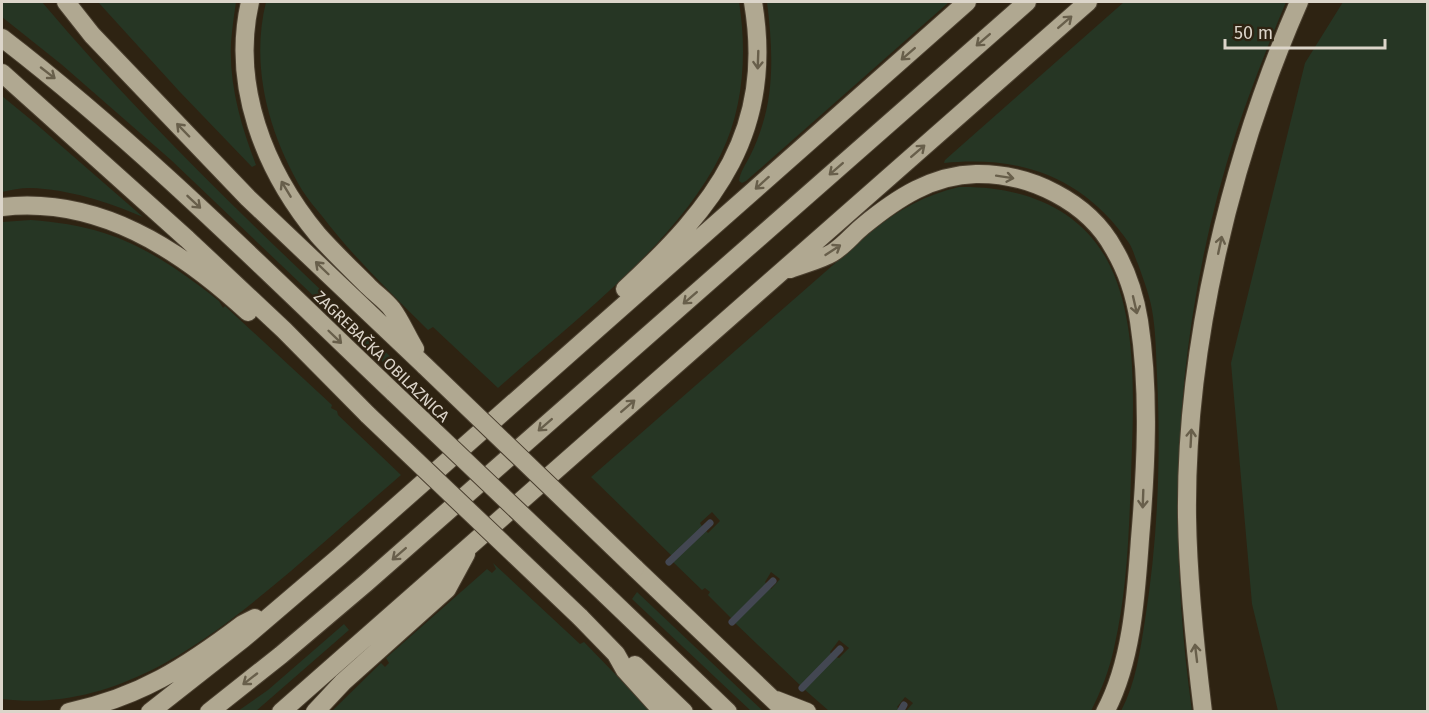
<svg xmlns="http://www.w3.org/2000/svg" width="1429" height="713" font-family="'Fira Sans',sans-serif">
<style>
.green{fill:#263624}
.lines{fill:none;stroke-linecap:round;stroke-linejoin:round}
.stream{stroke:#434752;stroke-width:7}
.highway-casing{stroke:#4a3f2f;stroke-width:20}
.highway{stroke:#b0a891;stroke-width:18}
.highway-bridge-casing{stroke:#4a3f2f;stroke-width:20;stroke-linecap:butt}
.highway-bridge{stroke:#b0a891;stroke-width:18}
.oneway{stroke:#685f4b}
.labels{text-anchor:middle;stroke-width:5;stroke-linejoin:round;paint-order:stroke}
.street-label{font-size:16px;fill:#dcd5ca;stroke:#2e2312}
</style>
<rect width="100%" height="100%" fill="#2e2312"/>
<path class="green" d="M 2,2 L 42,2 C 150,130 274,245 395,361 L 387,366 L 171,160 L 61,64 L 2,17 Z
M 98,2 L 236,2 C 234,15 232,29 231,43 C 229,85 241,126 256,165 L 252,167 L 179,91 Z
M 266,2 L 739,2 C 747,51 744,108 721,154 C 677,244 572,322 498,388 L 433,327 L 428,330 C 391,293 353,257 322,216 C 315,208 308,199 302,190 C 269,134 250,67 266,2 Z
M 767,2 L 949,2 L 746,181 L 742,183 L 739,181 C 740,172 746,164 750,156 C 755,146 759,136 762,126 C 775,86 772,42 767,2 Z
M 1124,2 L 1286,2 C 1268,45 1251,88 1236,133 C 1175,320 1165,517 1192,711 L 1121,711 C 1136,683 1140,651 1145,620 C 1158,539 1161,457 1157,375 C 1156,356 1156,336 1153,316 C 1151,299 1144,281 1138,264 C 1135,258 1133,249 1129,243 C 1084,178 1022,155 944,163 L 945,160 Z
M 1343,2 L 1427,2 L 1427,711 L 1278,711 L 1252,604 L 1231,363 L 1305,63 Z
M 2,96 L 35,123 L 143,217 C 108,202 68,189 30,188 C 20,188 11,190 2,192 Z
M 959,187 C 1017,186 1075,204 1106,258 C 1140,319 1133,409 1131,477 C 1129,533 1127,592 1114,648 C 1109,671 1101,691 1091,711 L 906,711 L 913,703 L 905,697 L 897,707 L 900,710 L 899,711 L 829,711 L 804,689 L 836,657 L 839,658 L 849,648 L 839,640 L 830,652 L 832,655 L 802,687 L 734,622 L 769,587 L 771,589 L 780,579 L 771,572 L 765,582 L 767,585 L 733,620 L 708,595 L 710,592 L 705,588 L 702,590 L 673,562 L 706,531 L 708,533 L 720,521 L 712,512 L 700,523 L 703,528 L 673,557 L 591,477 L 873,230 C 900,209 925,195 959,187 Z
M 31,220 C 56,222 80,225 104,233 C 146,246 185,274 219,301 L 223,308 L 225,306 L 332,405 L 331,408 L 337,411 L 338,415 L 401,475 C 364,507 328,539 291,571 C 208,641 117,713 2,699 L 2,222 Z
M 493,563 L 580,644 L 584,642 L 651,711 L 331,712 L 381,663 L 385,667 L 389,663 L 386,658 L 487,569 L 492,573 L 496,569 Z
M 637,592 L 747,696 L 763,711 L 751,711 L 632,599 Z
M 344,624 L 349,630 L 256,711 L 238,711 L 268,690 Z"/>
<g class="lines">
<path class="stream" d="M 669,562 L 710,523
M 732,622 L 773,581
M 802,688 L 840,649
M 900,712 L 904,705"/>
<defs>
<path id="highway" d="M 66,2 L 92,35 L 248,198 L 425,366
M 250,2 C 231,85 264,170 318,235 C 334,253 352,270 369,287 C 376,294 386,301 392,309 C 401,321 407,336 415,349
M 2,38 C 141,145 266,271 394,393
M 2,73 L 187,239 L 284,330 L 368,415
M 2,207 C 98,196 180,249 248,312
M 790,269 C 803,264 820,260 832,253 C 844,246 853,234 863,226 C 897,198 932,175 976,174 C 1029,173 1088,201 1114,249 C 1127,271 1135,296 1139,321 C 1150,392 1146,468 1140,539 C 1136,595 1132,662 1105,712
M 625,289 C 715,206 775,131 753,2
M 635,568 L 786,712
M 605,594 L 728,712
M 580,617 L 616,654 L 625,670 L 663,712
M 635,665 L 684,712
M 776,700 L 807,712
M 69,712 C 140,697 186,667 243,624 L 255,618
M 150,712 L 243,639 L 339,557 L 967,2
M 209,712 L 281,655 L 366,583 L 1027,2
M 281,712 L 1088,2
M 315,712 L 343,682 L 447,589 L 466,554
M 1203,712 C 1195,647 1188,582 1187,517 C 1185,347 1231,157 1299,2"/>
</defs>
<use href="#highway" class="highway-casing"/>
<use href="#highway" class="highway"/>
<defs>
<path id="highway-bridge" d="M 425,366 L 635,568
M 394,393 L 605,594
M 368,415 L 580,617"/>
</defs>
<use href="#highway-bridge" class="highway-bridge-casing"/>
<use href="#highway-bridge" class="highway-bridge"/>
</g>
<defs><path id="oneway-shaft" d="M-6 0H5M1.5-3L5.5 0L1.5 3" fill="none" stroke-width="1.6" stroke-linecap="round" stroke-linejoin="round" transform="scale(1.5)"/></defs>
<g class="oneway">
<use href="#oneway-shaft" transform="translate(1065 22) rotate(-41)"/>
<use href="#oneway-shaft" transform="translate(983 40) rotate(139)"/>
<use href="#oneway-shaft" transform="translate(908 54) rotate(139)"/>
<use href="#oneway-shaft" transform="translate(758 60) rotate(92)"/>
<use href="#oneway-shaft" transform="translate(48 73) rotate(38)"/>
<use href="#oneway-shaft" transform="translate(183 130) rotate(-134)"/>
<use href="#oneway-shaft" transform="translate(918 151) rotate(-41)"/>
<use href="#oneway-shaft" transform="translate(836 169) rotate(139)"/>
<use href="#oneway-shaft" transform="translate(1005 177) rotate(9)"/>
<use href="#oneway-shaft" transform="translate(762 183) rotate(138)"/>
<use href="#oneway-shaft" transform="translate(286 189) rotate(-121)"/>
<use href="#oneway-shaft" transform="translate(194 202) rotate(43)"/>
<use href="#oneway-shaft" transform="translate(1220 245) rotate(-78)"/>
<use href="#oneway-shaft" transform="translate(833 250) rotate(-33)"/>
<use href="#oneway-shaft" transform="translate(322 268) rotate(-136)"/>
<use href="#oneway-shaft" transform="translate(690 298) rotate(139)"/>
<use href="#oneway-shaft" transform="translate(1135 305) rotate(77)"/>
<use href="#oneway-shaft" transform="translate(335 337) rotate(44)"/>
<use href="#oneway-shaft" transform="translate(628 406) rotate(-41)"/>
<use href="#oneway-shaft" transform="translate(545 425) rotate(139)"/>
<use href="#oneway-shaft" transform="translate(1191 438) rotate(-87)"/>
<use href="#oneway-shaft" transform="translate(1143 499) rotate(92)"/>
<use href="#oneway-shaft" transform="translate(399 554) rotate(139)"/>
<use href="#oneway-shaft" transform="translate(1196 653) rotate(-97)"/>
<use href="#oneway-shaft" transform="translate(250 679) rotate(142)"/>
</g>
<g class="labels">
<g class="street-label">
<text transform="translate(382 356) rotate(44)" y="6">ZAGREBAČKA OBILAZNICA</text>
</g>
</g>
<rect width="1429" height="713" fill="none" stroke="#dcd5ca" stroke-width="6"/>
<path d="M1225 39v9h160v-9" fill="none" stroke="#dcd5ca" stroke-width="3"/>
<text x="1234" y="39" font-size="18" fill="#dcd5ca" stroke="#2e2312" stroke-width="4.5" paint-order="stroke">50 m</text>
</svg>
